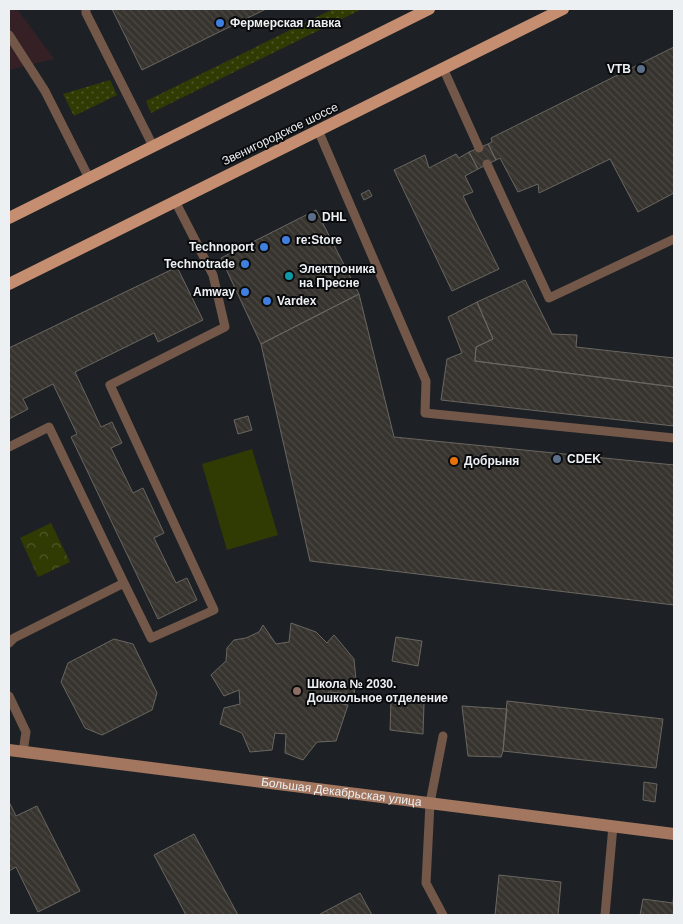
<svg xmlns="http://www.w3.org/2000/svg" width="683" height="924" font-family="Arial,sans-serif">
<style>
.commercial{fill:#352125}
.grass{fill:url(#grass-dots)}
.park{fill:url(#park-crowns)}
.garden{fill:#303b04}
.building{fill:url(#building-back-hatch);stroke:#6a6660}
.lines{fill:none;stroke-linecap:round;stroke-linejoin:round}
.lane{stroke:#735749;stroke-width:9}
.secondary{stroke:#a2765f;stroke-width:12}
.primary{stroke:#c68e70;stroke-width:12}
.shop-dot{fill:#3f7fe0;stroke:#090a0c;stroke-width:2}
.service-dot{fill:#5c6f8a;stroke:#090a0c;stroke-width:2}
.culture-dot{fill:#0f9aa8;stroke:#090a0c;stroke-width:2}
.food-dot{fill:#e8710a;stroke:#090a0c;stroke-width:2}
.education-dot{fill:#8d6e63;stroke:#090a0c;stroke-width:2}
.labels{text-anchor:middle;stroke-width:4;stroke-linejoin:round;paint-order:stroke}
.poi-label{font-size:12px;font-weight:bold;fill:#edf0f3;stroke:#090a0c;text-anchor:start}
.street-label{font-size:12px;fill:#edf0f3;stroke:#090a0c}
</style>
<defs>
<pattern id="grass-dots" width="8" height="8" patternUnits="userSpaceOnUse" patternTransform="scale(1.25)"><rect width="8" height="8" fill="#303b04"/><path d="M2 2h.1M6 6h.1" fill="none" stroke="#4e5829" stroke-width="1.8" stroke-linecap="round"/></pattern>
<pattern id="park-crowns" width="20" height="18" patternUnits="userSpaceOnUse" patternTransform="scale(1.25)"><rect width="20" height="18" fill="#303b04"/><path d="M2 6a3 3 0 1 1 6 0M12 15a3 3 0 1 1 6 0" fill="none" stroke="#4e5829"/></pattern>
<pattern id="building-back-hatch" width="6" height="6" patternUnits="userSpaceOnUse" patternTransform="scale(1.25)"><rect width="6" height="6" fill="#37342f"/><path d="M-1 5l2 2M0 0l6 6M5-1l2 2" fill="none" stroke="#4a4843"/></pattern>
</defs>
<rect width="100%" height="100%" fill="#1d2125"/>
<path class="commercial" d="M 9,9 L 17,9 L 54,59 L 9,70 Z"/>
<path class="grass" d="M 333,9 L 362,9 L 151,113 L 146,101 Z
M 110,80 L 117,95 L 74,116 L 63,94 Z"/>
<path class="park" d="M 51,523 L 70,562 L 38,577 L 20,538 Z"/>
<path class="garden" d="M 252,449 L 278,535 L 227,550 L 202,464 Z"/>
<path class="building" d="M 112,9 L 266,9 L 142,70 Z
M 674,47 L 674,193 L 638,212 L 610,159 L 539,193 L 538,184 L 518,192 L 500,158 L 496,160 L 488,144 L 492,142 L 491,138 Z
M 488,144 L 496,160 L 478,169 L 469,152 Z
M 469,152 L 478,169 L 465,176 L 473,192 L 463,196 L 499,269 L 452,291 L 394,170 L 425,155 L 429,168 L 456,154 L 459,158 Z
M 369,190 L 372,196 L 364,200 L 361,194 Z
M 316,210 L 359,294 L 261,344 L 221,258 Z
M 177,267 L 203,320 L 158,342 L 154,333 L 75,372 L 101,427 L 112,422 L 122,443 L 111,448 L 133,493 L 143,488 L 164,533 L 154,538 L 176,583 L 187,578 L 197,600 L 158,619 L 71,437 L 77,434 L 53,384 L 23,399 L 28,409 L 9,419 L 9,348 Z
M 525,280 L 552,334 L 577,335 L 576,347 L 674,358 L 674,387 L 475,361 L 476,347 L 493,339 L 477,302 Z
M 359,294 L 394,437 L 674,465 L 674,605 L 310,561 L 261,344 Z
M 477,302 L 493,339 L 476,347 L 475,361 L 674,387 L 674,426 L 441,400 L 447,359 L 462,353 L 448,317 Z
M 248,416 L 252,430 L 238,434 L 234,420 Z
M 291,623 L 316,632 L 327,643 L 334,635 L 354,659 L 356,680 L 354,694 L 328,692 L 329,701 L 348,705 L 336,741 L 317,742 L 303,760 L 285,753 L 286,734 L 275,733 L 272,750 L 250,752 L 242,733 L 220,724 L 224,708 L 240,704 L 239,690 L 224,696 L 211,675 L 226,661 L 227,648 L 234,640 L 246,638 L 259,632 L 263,625 L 276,644 L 289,642 Z
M 396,637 L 422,641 L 418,666 L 392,661 Z
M 114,639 L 133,644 L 157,693 L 152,710 L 102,735 L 85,728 L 61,682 L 68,663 Z
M 391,701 L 424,703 L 423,734 L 390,730 Z
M 507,701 L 663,719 L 656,768 L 503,751 Z
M 462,706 L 507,709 L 503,751 L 501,757 L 468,756 Z
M 644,782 L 657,784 L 655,802 L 643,800 Z
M 9,802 L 16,816 L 37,806 L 80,891 L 38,912 L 16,867 L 9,871 Z
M 194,834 L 212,867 L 238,915 L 186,915 L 154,855 Z
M 499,875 L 561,882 L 558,915 L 495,915 Z
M 674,890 L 674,915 L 640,915 L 643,899 L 673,903 Z
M 360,893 L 372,915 L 319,915 L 322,913 Z"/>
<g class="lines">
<path class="lane" d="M 86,9 L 86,13 L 153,146
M 9,35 L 45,91 L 89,178
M 443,68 L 479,148
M 318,130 L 426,381 L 425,413 L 674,438
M 487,164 L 549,298 L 674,239
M 9,447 L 49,427 L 124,583
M 9,643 L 14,638 L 124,583 L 151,638 L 214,610 L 110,385 L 225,327 L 213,275 L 175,201
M 9,696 L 26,732 L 23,752
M 443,915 L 426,883 L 430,803 L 443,736
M 605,915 L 613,826"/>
<path class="secondary" id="s1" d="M 9,750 L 674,834"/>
<path class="primary" d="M 9,218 L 429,9
M 9,284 L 563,9"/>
</g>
<g class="shop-dot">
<circle cx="220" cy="23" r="5"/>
<circle cx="286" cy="240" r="5"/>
<circle cx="264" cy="247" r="5"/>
<circle cx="245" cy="264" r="5"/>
<circle cx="245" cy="292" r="5"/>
<circle cx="267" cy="301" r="5"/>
</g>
<g class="service-dot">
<circle cx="641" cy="69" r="5"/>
<circle cx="312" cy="217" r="5"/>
<circle cx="557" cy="459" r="5"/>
</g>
<circle class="culture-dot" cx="289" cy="276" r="5"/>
<circle class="food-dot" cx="454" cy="461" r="5"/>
<circle class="education-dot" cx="297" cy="691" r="5"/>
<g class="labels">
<g class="poi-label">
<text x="230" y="27">Фермерская лавка</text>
<text x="631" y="73" text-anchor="end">VTB</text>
<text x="322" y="221">DHL</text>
<text x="296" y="244">re:Store</text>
<text x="254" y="251" text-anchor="end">Technoport</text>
<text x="235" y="268" text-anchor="end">Technotrade</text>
<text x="299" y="273">Электроника<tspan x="299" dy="14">на Пресне</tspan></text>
<text x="235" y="296" text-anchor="end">Amway</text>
<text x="277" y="305">Vardex</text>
<text x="567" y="463">CDEK</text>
<text x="464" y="465">Добрыня</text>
<text x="307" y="688">Школа № 2030.<tspan x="307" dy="14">Дошкольное отделение</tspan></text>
</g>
<g class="street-label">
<text transform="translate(280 134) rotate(-26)" y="4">Звенигородское шоссе</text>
<text dy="4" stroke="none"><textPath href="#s1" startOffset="335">Большая Декабрьская улица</textPath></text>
</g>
</g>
<rect width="683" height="924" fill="none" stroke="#edf0f3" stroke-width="20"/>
</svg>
